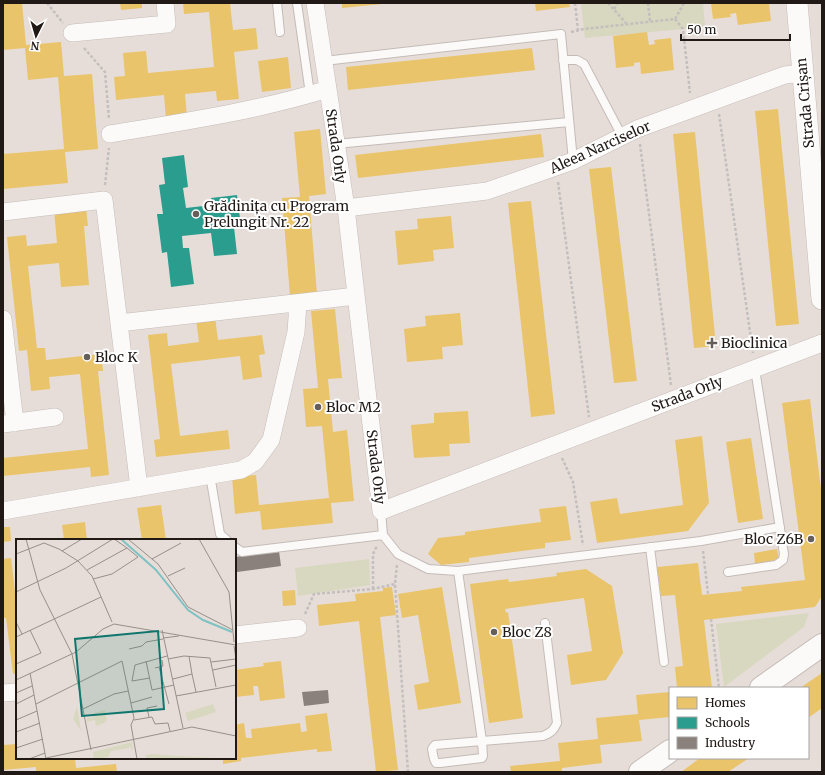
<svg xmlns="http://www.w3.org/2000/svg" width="825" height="775" font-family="Merriweather,serif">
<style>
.green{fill:#d7d8bf}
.homes{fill:#e9c46a}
.schools{fill:#2a9d8f}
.industry{fill:#8a817c}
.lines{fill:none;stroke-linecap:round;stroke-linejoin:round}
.service-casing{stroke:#c4bbb7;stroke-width:10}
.minor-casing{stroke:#c4bbb7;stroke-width:18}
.tertiary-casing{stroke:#c4bbb7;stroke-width:22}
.secondary-casing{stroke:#c4bbb7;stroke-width:24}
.path{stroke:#c3bfbe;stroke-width:2.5;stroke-dasharray:3 2;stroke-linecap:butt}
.service{stroke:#fbfaf9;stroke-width:8}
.minor{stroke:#fbfaf9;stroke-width:17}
.tertiary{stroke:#fbfaf9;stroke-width:21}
.secondary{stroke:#fbfaf9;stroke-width:22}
.poi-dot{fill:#665e5a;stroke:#fff;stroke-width:1.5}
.labels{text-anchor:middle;stroke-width:4;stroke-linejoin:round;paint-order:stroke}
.street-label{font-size:14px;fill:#201916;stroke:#fff}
.poi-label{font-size:14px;fill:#201916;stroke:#fff;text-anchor:start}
.inset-river{fill:none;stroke:#7fc2c4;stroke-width:2}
.inset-road{fill:none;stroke:#978f8a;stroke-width:1}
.view{fill:#0f766e;fill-opacity:0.15;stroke:#0f766e;stroke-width:2}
.inset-edge{fill:none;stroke:#201916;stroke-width:2}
</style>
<rect width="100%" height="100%" fill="#e7ddd8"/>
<path class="green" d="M 581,3 L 703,3 L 705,27 L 585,38 Z
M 369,559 L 370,585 L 298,596 L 295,568 Z
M 809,613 L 804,627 L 724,687 L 716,624 Z"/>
<path class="homes" d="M 3,3 L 22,3 L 26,45 L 61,42 L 64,76 L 92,74 L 98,149 L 65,152 L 68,183 L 3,189 L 3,154 L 64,149 L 58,77 L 28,80 L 25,48 L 3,50 Z
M 120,3 L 142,3 L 142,8 L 121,10 Z
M 183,3 L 230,3 L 233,30 L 256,28 L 258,49 L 234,52 L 239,99 L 217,101 L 216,91 L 185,94 L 187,117 L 166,119 L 164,95 L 116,100 L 114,77 L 125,76 L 123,53 L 146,51 L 148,73 L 214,67 L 209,12 L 184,14 Z
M 342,3 L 382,3 L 382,4 L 342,8 Z
M 535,3 L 569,3 L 570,7 L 536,11 Z
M 711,3 L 769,3 L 771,21 L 738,25 L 736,13 L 730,14 L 731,17 L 713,19 Z
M 647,32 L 649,45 L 655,44 L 654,40 L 671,38 L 674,70 L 641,74 L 640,62 L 634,63 L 634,66 L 616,68 L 613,36 Z
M 532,48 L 535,70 L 348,90 L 346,67 Z
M 288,57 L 291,88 L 262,92 L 258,61 Z
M 778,109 L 799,324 L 776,326 L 755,111 Z
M 320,129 L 326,194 L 309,196 L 317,294 L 290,296 L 282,198 L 300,197 L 294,132 Z
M 695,132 L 716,346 L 694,348 L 673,134 Z
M 541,134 L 544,157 L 358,178 L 355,155 Z
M 611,167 L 637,381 L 614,383 L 589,169 Z
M 531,201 L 555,414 L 531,417 L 508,203 Z
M 86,207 L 88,226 L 84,226 L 89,285 L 61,287 L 59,263 L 28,266 L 37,348 L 45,348 L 46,360 L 101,354 L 103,371 L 98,371 L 109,475 L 91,477 L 90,467 L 3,476 L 3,458 L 88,449 L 80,374 L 49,377 L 50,389 L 31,391 L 27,350 L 19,351 L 7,237 L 26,235 L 27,246 L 57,243 L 54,210 Z
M 451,216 L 454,248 L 433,250 L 434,261 L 398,265 L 395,231 L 418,229 L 417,219 Z
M 335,309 L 342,378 L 328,379 L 333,432 L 347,430 L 354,501 L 331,503 L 333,523 L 262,530 L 260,511 L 235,514 L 232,477 L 256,475 L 259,505 L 329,498 L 322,426 L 306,427 L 303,389 L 318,388 L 311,311 Z
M 460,313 L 463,345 L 442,347 L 443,359 L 407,362 L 404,329 L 426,326 L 425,316 Z
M 215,317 L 218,340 L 262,335 L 265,354 L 259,355 L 262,377 L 243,380 L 240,356 L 171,364 L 180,436 L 228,430 L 230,449 L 156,457 L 154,440 L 160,439 L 148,335 L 167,333 L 168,346 L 199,342 L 196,319 Z
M 810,399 L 822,497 L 822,596 L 815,607 L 704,620 L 712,688 L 677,688 L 675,667 L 683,666 L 675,595 L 661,596 L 657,567 L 698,563 L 702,595 L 742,591 L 741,587 L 805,580 L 782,403 Z
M 468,411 L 470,443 L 449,444 L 450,456 L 414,458 L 411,425 L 434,423 L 434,413 Z
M 702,436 L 709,503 L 688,531 L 597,543 L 590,502 L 617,498 L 620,514 L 683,505 L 675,440 Z
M 751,438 L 763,519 L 738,523 L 726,442 Z
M 161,505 L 166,540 L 142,540 L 137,508 Z
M 566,506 L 571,540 L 545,543 L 545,548 L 469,558 L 469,562 L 441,565 L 428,554 L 438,538 L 465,535 L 465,532 L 541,522 L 539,509 Z
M 85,522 L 87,540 L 64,540 L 62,525 Z
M 3,527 L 10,527 L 11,541 L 3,542 Z
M 777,549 L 779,560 L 755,564 L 754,553 Z
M 11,558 L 17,608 L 17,673 L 13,674 L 6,618 L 3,618 L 3,559 Z
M 586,569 L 612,586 L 623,653 L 606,680 L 571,685 L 567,655 L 592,651 L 584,598 L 505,609 L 506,613 L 508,612 L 523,718 L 489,723 L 470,584 L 508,579 L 509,582 L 557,576 L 556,573 Z
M 392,587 L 396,615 L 380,617 L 398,770 L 376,772 L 359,621 L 319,626 L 317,605 L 356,601 L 355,594 L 383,591 L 383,588 Z
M 442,587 L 461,703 L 418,710 L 414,685 L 429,682 L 418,615 L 402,618 L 398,594 Z
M 295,590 L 296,605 L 283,606 L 282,591 Z
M 281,661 L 285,698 L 260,701 L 258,686 L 253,686 L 254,695 L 235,697 L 235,670 L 264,666 L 263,663 Z
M 822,673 L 822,708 L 808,718 L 808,688 L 800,688 Z
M 670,692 L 670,717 L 639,720 L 642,741 L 600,745 L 602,763 L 562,768 L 562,772 L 511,772 L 510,766 L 560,761 L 558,743 L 598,739 L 596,718 L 638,714 L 636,695 Z
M 327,713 L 332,751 L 317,752 L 317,749 L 241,758 L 241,761 L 223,764 L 223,758 L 235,758 L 235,725 L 244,723 L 246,738 L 252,738 L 251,729 L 300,723 L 301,732 L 307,731 L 305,716 Z
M 17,744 L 17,758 L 75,758 L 76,768 L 116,764 L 117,772 L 36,772 L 36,767 L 3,770 L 3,745 Z
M 700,758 L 749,758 L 728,772 L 681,772 Z"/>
<path class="schools" d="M 184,155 L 188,187 L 183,188 L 186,208 L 212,205 L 211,198 L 237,195 L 241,226 L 234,227 L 237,254 L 214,256 L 211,233 L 182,236 L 183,248 L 189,248 L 194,284 L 171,287 L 167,252 L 162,253 L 157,214 L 163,214 L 159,185 L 165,184 L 162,158 Z"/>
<path class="industry" d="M 279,551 L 281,566 L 237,572 L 235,557 Z
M 328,690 L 329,703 L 304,706 L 302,692 Z"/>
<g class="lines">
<defs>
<path id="service" d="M 277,3 L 280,32
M 297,3 L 310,94
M 563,60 L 577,60 L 584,64 L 622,136
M 324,61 L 561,34 L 573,161
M 336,144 L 569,122
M 210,475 L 220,534 L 227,540
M 381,511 L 383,535 L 398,554 L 428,569 L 458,571 L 482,741 L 543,736 C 551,733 554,730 557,723 L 545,623
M 235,547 L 242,552 L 383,535
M 650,547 L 664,662
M 458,571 L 701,541 L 780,527
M 728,572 L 776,565 L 783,560 L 784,554 L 755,369
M 482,741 L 483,756 L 482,758 L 440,763 L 436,763 L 434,759 L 432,749 L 435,745 Z"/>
<path id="minor" d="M 315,3 L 346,208 L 381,511 L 822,343
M 72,33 L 167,24 L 165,3
M 110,134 C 183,122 257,111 328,89
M 346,208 L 487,191 L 573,161 L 637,129 L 785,75 L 803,73
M 3,212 L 104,200 L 139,488
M 3,319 L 15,423
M 119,323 L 356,296
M 3,424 L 55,417
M 3,511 L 241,470 L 255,462 L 271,440 L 296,332 L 298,303
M 235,635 L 298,628
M 3,693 L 17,692"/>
<path id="tertiary" d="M 797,3 L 822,299"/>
<path id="secondary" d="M 761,688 L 822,645
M 640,772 L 670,751"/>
</defs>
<use href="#service" class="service-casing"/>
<use href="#minor" class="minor-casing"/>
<use href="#tertiary" class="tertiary-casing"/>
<use href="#secondary" class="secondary-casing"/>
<path class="path" d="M 47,3 L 63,23
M 575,3 L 578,30
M 608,3 L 626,23
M 648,3 L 650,21
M 614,9 L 618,3
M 675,19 L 683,29 L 690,93
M 571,32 L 584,29 L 675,19 L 684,3
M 84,48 L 105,72 L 109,119
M 719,114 L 753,353
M 640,144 L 671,385
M 558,182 L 589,417
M 105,185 L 109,148
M 562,458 L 573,482 L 583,545
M 703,551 L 708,594
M 397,565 L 395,584 L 408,772
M 373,589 L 373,554 L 377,546
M 305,614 L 314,594 L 373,589 L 395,584
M 711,619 L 719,688"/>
<use href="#service" class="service"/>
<use href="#minor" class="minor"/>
<use href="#tertiary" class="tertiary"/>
<use href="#secondary" class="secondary"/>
</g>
<g class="poi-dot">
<circle cx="196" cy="214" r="4"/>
<path d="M710 337h4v4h4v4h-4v4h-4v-4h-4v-4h4z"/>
<circle cx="87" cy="357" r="4"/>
<circle cx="318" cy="407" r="4"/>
<circle cx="811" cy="539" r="4"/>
<circle cx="494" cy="632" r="4"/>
</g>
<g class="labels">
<g class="street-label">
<text transform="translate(805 103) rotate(-95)" y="5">Strada Crișan</text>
<text transform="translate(336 146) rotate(82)" y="5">Strada Orly</text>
<text transform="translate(600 147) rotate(-24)" y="5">Aleea Narciselor</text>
<text transform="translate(687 394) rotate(-21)" y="5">Strada Orly</text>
<text transform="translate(376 467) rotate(83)" y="5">Strada Orly</text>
</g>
<g class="poi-label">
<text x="204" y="211">Grădinița cu Program<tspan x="204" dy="16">Prelungit Nr. 22</tspan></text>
<text x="721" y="348">Bioclinica</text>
<text x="95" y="362">Bloc K</text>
<text x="326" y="412">Bloc M2</text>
<text x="803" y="544" text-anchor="end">Bloc Z6B</text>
<text x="502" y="637">Bloc Z8</text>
</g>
</g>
<g transform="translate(16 539)">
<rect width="220" height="220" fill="#e7ddd8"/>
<path d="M 197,165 L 200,173 L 172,182 L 169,174 ZM 61,167 L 65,192 L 57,180 ZM 89,171 L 91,181 L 88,184 L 80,187 L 79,181 L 71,183 L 71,179 L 78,178 L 78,174 ZM 116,203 L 117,212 L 113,206 L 113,209 L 95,212 L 92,218 L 78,220 L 77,213 ZM 136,215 L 161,217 L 217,220 L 130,220 L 130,216 Z" fill="#d7d8bf"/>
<path class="inset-river" d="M 105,0 L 140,31 L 172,71 L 187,81 L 216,93"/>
<path class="inset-road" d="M 10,0 L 24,51 L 56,115 L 75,211M 98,0 L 111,9M 112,0 L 142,25 L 172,68 L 217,91M 183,0 L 213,53 L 218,103M 46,12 L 66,0M 0,15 L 28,4 L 43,10 L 62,22 L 76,37 L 96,83M 136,20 L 165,4M 71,31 L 111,9 L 122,18 L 96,35 L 77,40M 152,37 L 169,29M 0,53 L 50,29 L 97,0M 0,83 L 6,95M 146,91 L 167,189M 0,98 L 85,58M 147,99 L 163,97M 218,107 L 220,120M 113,110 L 126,107 L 130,103 L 147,100M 173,117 L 176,135M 152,120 L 168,117 L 194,119 L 200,148M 130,122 L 136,151 L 158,146M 195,123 L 220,120M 0,125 L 25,114 L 14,91M 143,128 L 153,165M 139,129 L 147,127 L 146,121M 197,131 L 220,126M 14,134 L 30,220M 157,140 L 176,135 L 180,153M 0,141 L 60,113 L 87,90 L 98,85 L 220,106M 116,142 L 119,126 L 151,117M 116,142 L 134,139M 0,154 L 16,147M 160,157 L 220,146M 115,164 L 136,158M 0,165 L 18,156M 20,165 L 106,122 L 118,179 L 115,186 L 121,220M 67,170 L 98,155 L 112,152M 133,178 L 131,169 L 141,167M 0,181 L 21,172M 118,181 L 136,178 L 139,185 L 152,184 L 154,192M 0,193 L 24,184M 0,209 L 27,200M 30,219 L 176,188 L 220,197M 13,220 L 29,214"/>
<path class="view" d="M 142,92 L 148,170 L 66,177 L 59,100 Z"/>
<rect width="220" height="220" class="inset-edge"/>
</g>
<rect width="825" height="775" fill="none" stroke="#201916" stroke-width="8"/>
<rect x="669" y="687" width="140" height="72" fill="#ffffff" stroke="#a6a3a2"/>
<rect x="677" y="697" width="20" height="12" fill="#e9c46a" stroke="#a6a3a2"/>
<text x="705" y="707" font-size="12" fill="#201916">Homes</text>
<rect x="677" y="717" width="20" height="12" fill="#2a9d8f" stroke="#a6a3a2"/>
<text x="705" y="727" font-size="12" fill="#201916">Schools</text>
<rect x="677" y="737" width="20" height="12" fill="#8a817c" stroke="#a6a3a2"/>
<text x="705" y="747" font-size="12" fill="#201916">Industry</text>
<g transform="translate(36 36) rotate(185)" stroke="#ffffff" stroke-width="3" paint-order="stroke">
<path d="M0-3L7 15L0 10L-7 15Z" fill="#201916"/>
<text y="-6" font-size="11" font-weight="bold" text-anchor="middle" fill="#201916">N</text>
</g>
<path d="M681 34v6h109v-6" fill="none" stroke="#201916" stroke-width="2"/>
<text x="687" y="34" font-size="12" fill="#201916" stroke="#ffffff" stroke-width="3" paint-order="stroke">50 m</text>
</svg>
